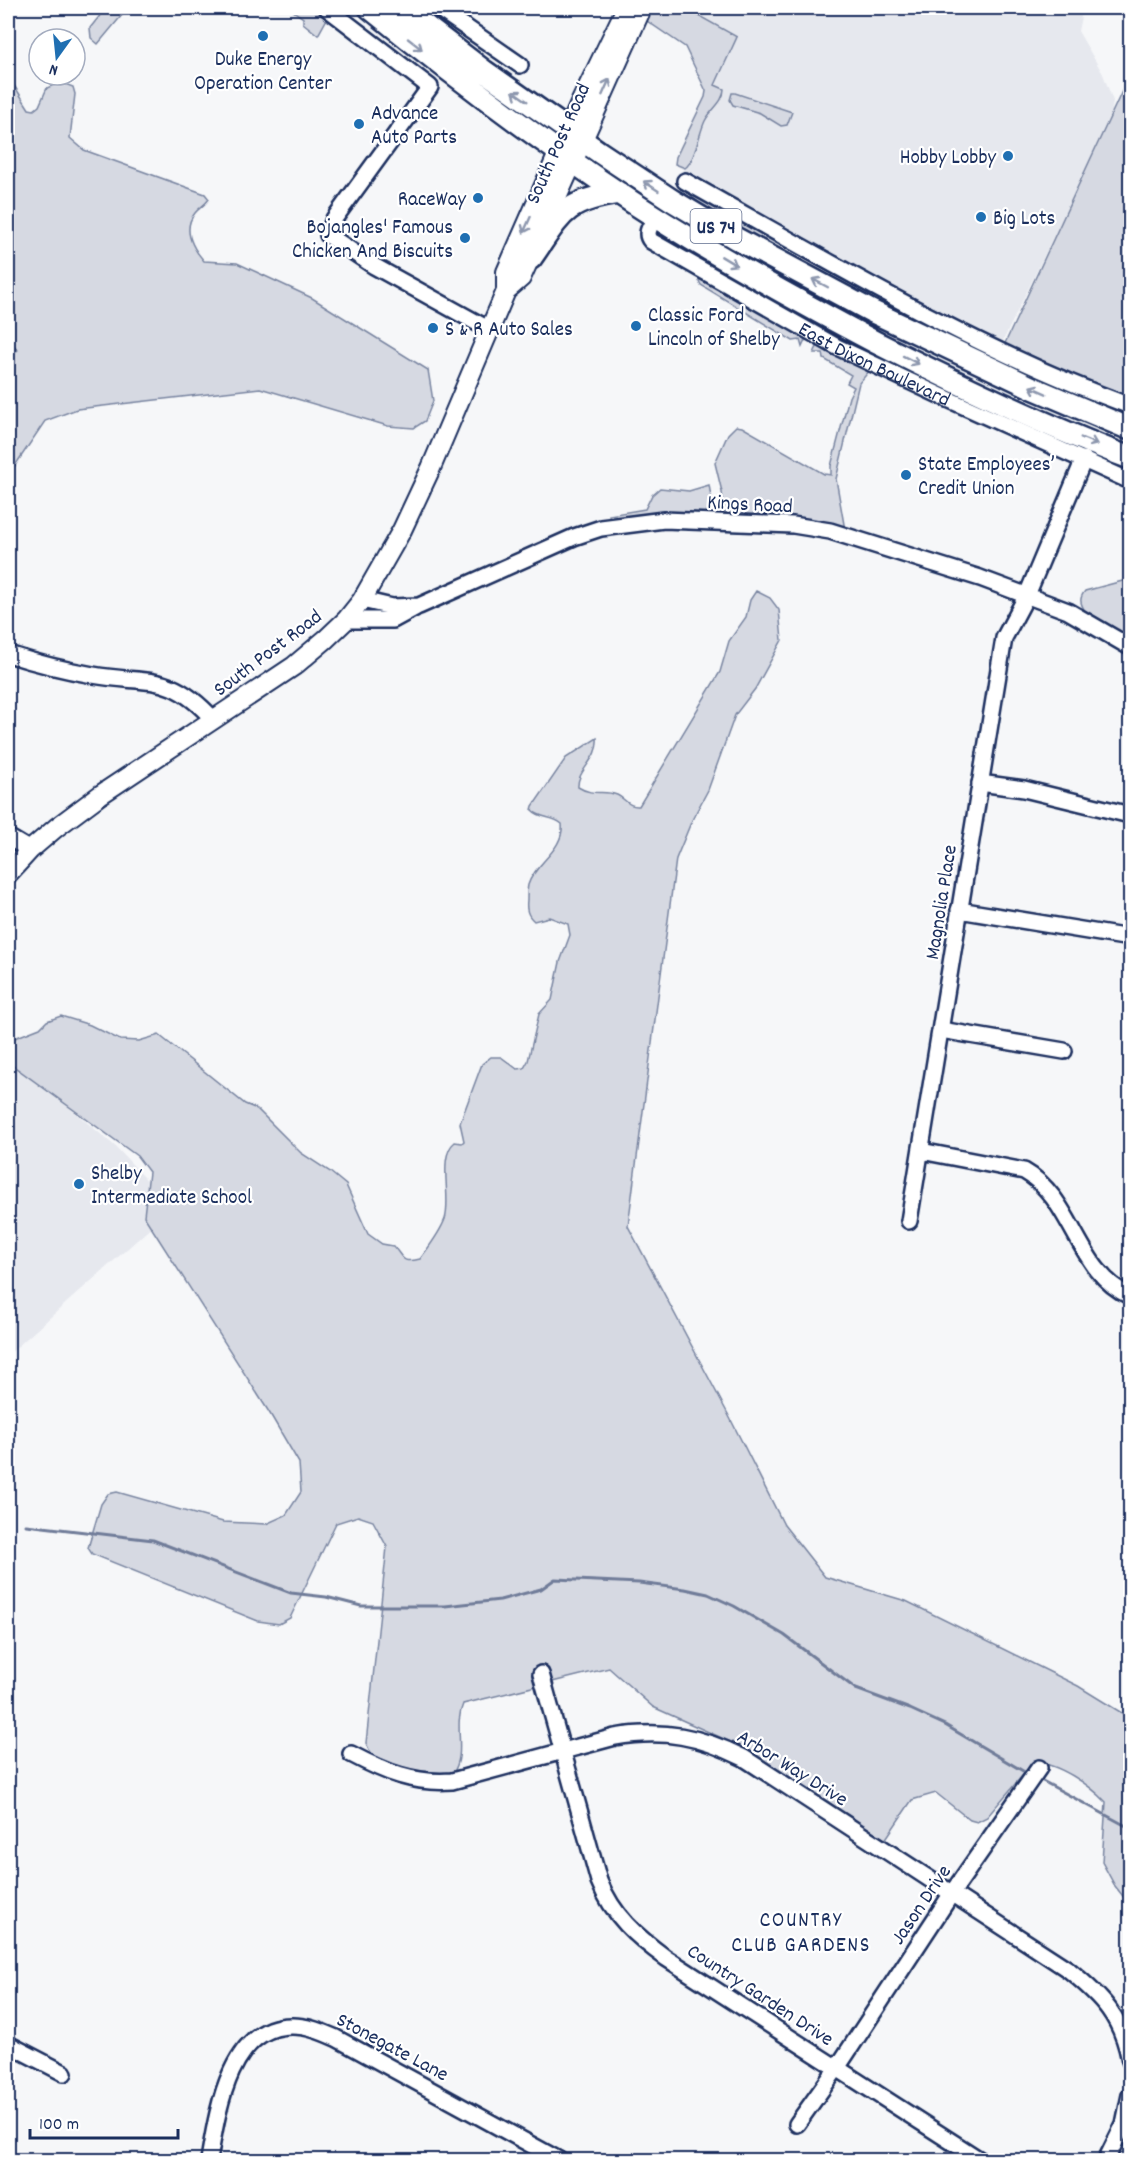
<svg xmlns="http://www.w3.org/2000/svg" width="1138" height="2168" font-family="Dekko,sans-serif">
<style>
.built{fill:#e6e8ee}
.green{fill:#d6d9e2;stroke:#7884a0;stroke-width:1.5}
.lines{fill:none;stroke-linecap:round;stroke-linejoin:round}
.stream{stroke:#707c99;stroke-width:3}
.minor-casing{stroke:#1b2f5e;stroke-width:20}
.major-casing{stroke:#1b2f5e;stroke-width:22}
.highway-casing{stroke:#1b2f5e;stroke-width:26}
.minor{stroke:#fff;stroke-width:15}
.major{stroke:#fff;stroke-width:18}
.highway{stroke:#fff;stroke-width:21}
.oneway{stroke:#8d97ae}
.poi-dot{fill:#1f6fb2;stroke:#fff;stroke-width:2}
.labels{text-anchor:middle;stroke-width:4.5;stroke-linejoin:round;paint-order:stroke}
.shield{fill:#fff;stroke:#5f6d8e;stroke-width:1.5}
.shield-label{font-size:20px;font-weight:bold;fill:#1b2f5e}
.poi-label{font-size:21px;fill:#1b2f5e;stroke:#fff;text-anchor:start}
.street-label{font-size:21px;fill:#1b2f5e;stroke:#fff}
.neighbourhood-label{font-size:22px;letter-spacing:1.5px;fill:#1b2f5e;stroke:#fff}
</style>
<rect width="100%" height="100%" fill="#f6f7f9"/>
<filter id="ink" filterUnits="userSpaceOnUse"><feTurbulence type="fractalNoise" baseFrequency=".0167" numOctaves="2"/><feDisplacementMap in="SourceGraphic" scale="12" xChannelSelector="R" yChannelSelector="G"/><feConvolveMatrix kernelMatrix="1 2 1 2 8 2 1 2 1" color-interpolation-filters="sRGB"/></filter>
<g filter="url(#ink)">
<path class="built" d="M 648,8 L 1083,8 L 1078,31 L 1103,74 L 1113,101 L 1111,118 L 1002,343 L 999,344 L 911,302 L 709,188 L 675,164 L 679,151 L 684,145 L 705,97 L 706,91 L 685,47 L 647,21 Z
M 8,1056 L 116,1147 L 173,1208 L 8,1355 Z"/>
<path class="green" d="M 106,8 L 128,8 L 98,44 L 91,38 L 90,28 Z
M 289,8 L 317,8 L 328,17 L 318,35 L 303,23 L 303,18 Z
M 648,8 L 685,8 L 737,37 L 715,85 L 724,89 C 724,102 711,109 705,121 C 699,133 695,161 685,168 L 675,164 L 676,157 L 705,97 L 706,91 L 685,47 L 647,21 L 646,18 Z
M 1130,74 L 1130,406 L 1001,352 Z
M 8,76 L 29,109 L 34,110 L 39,106 L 47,88 L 60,82 L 73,87 L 75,94 L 70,138 L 84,150 L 205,194 L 209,199 C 205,205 199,208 195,213 C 182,229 192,247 204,261 L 237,263 L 312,298 L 428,370 L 433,401 L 425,421 L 414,428 L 388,426 L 260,388 L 77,409 L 45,421 L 8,476 Z
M 732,93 L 735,93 L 792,112 L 787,125 L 781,126 L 760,113 L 733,105 L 730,100 Z
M 693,192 L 871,293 L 871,295 L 865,298 L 725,224 L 691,196 Z
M 700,278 L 807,336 L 802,347 L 800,340 L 793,341 L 701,285 L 699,281 Z
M 818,345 L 823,345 L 871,369 L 859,383 L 836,479 L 845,530 L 727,516 L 724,510 L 722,492 L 715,463 L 728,434 L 736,426 L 742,427 L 824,474 L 831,475 L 831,466 L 849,397 L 854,387 L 847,383 L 851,375 L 824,359 L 823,353 L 814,353 Z
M 709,485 C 711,496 714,509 702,515 L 610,519 L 609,515 L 645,509 L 652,495 L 660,488 L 689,491 Z
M 1130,579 L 1130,641 L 1085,611 C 1080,603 1079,598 1085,591 Z
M 756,591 L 770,598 L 779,610 L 782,640 L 755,689 L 735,715 L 708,790 L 692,820 L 676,859 L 628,1226 L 729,1416 L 784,1525 L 825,1577 L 906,1601 L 1078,1686 L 1130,1718 L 1130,1905 L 1115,1886 L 1102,1862 L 1106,1802 C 1091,1786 1056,1761 1033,1763 L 987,1817 L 977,1822 L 970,1820 L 936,1793 L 912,1800 L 885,1840 L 733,1743 L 653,1707 L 609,1668 L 463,1704 C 453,1726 467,1753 453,1773 C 420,1780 404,1773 374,1760 L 366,1743 L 387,1547 L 373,1521 L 358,1516 L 336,1523 L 290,1618 L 279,1624 L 258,1621 L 92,1554 L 88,1548 L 101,1504 L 108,1494 L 117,1492 L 223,1522 L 266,1524 L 286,1515 L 301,1492 L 299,1463 L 269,1412 L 144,1216 L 149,1172 L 137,1156 L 8,1062 L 8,1038 L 12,1039 L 40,1028 L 47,1021 L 61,1016 L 90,1025 L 120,1040 L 139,1041 L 159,1035 L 245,1104 L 257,1109 L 301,1153 L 329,1171 L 346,1185 L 368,1234 L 382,1244 L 393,1246 C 404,1257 400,1264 420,1259 C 428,1248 440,1233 445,1219 C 452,1198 437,1156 455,1142 L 462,1143 L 464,1141 L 460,1123 L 482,1064 L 491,1057 L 501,1057 L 517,1069 L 524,1068 L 528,1061 L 539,1014 L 552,1000 L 560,962 L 570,935 L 568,924 L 549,917 L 534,921 C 527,915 526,909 527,900 C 527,895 527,890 528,885 C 534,864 565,849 562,824 C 553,816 540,819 532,810 L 533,806 L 566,758 L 597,738 C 599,760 577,769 578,787 C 594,797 603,789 617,795 C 626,799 628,807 639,806 L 720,672 L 729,641 L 746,617 L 750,600 Z"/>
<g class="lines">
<path class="stream" d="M 8,340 L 17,350
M 26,1525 L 153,1540 L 291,1593 L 326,1597 L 361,1606 L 445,1606 L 500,1600 L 541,1589 L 555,1579 L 639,1583 L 685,1589 L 708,1594 L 734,1606 L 784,1635 L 856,1689 L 910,1709 L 945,1725 L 1028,1774
M 1037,1778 L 1130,1828"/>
<defs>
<g id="minor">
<path d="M 327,8 L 430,87 L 334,219 L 328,235 L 374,266 L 490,330"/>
<path d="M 438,8 L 520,65"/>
<path d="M 685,181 C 830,262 974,349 1130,406"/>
<path id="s1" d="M 656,217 C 651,225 644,233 651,241 L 837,347 L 941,396 L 1130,481"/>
<path d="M 362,600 L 392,607 L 419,606 L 574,537 L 601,528 L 664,520 L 793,525 L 830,531 L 980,578 L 1068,611 L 1130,647"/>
<path d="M 346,620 L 393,620 L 415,608"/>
<path d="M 8,654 C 36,663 64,670 93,675 C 150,685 169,671 214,720"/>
<path d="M 980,783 L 1024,789 L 1130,815"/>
<path d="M 8,837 L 30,850"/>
<path d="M 959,910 L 1130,938"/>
<path d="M 941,1030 L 1064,1051"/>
<path d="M 921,1151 L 1024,1171 C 1074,1199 1077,1273 1130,1296"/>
<path d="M 909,1221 L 1004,638 L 1027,595 L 1084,459"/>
<path d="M 541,1674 L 599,1881 C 613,1916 636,1936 666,1958 L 980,2160"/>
<path d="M 351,1754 C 385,1772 413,1784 452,1781 L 615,1737 C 664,1729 700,1736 744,1758 L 1069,1970 C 1102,1997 1122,2017 1130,2061"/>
<path d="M 8,2044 L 64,2073"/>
<path d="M 797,2124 L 837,2068 L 952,1893 L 1039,1768"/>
<path d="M 209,2160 C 217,2114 229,2025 292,2026 C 308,2026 322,2032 336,2038 L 559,2160"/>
<path d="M 1106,2160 L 1124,2124 L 1130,2095"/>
</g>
<path id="major" d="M 506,291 L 521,278 L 642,8
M 8,874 L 30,850 L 57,827 L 100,795 L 294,666 L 326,639 L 346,620 L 362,600 L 402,530 L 431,468 L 506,291 L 506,272 L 582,99 L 626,8"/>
<path id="highway" d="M 370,8 C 454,76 541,142 632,202 C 710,253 792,298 875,342 C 958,384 1043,425 1130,458
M 402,8 L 484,71 L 599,152 L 673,201 L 735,238 L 871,311 L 1033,388 L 1130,429
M 531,258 C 561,215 563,201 619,193"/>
</defs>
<use href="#minor" class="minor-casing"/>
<use href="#major" class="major-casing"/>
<use href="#highway" class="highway-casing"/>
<use href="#minor" class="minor"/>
<use href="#major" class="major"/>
<use href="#highway" class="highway"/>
</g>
<defs><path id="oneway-shaft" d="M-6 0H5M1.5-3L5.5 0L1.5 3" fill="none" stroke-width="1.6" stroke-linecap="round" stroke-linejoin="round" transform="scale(1.5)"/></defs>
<g class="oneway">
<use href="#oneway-shaft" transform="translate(415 44) rotate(38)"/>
<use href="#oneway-shaft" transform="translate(606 87) rotate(-66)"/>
<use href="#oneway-shaft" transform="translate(520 96) rotate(-145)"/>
<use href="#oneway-shaft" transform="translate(651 186) rotate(-147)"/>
<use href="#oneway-shaft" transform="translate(527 225) rotate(114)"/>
<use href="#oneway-shaft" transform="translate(729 261) rotate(31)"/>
<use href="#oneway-shaft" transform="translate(820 283) rotate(-152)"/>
<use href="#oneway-shaft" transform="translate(911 360) rotate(27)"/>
<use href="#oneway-shaft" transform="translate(1038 390) rotate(-156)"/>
<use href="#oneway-shaft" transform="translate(1089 441) rotate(23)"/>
</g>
</g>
<g class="poi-dot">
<circle cx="263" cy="36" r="6"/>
<circle cx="359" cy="124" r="6"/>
<circle cx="1008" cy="156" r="6"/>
<circle cx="478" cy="198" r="6"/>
<circle cx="981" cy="217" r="6"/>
<circle cx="465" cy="238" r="6"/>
<circle cx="636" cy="326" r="6"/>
<circle cx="433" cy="328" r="6"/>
<circle cx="906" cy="475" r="6"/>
<circle cx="79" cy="1184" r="6"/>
</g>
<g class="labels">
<rect class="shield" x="690.5" y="209" width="51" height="34" rx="4.5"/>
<g class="shield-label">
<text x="716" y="233">US 74</text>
</g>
<g class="poi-label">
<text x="263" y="65" text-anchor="middle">Duke Energy<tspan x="263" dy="24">Operation Center</tspan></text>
<text x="371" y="119">Advance<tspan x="371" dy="24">Auto Parts</tspan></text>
<text x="996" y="163" text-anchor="end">Hobby Lobby</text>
<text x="466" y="205" text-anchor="end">RaceWay</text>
<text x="993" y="224">Big Lots</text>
<text x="453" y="233" text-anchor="end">Bojangles' Famous<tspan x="453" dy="24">Chicken And Biscuits</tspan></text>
<text x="648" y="321">Classic Ford<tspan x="648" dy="24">Lincoln of Shelby</tspan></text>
<text x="445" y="335">S &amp; R Auto Sales</text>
<text x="918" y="470">State Employees’<tspan x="918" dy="24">Credit Union</tspan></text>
<text x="91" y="1179">Shelby<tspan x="91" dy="24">Intermediate School</tspan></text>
</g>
<g class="street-label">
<text transform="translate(557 143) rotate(-66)" y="7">South Post Road</text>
<text dy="7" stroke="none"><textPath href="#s1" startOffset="282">East Dixon Boulevard</textPath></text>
<text transform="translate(750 503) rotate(3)" y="7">Kings Road</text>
<text transform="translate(267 652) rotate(-37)" y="7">South Post Road</text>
<text transform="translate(940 902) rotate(-81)" y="7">Magnolia Place</text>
<text transform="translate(793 1767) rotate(32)" y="7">Arbor Way Drive</text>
<text transform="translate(920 1904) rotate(-56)" y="7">Jason Drive</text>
<text transform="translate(761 1994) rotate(33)" y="7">Country Garden Drive</text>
<text transform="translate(393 2046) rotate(28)" y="7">Stonegate Lane</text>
</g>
<g class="neighbourhood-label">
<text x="801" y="1926">COUNTRY<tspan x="801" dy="25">CLUB GARDENS</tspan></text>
</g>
</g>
<rect width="1138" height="2168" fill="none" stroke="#fff" stroke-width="30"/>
<rect x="15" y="15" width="1108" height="2138" fill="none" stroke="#1b2f5e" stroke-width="2" filter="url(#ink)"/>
<g transform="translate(57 57) rotate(195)"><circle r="28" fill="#ffffff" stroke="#a4acbf" stroke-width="1.5"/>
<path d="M0-4.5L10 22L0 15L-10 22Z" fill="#1f6fb2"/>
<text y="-9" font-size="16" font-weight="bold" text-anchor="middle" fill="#1b2f5e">N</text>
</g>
<path d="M30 2129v9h148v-9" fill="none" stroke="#1b2f5e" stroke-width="3"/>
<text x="39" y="2129" font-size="18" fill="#1b2f5e" stroke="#ffffff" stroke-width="4.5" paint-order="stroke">100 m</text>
</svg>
